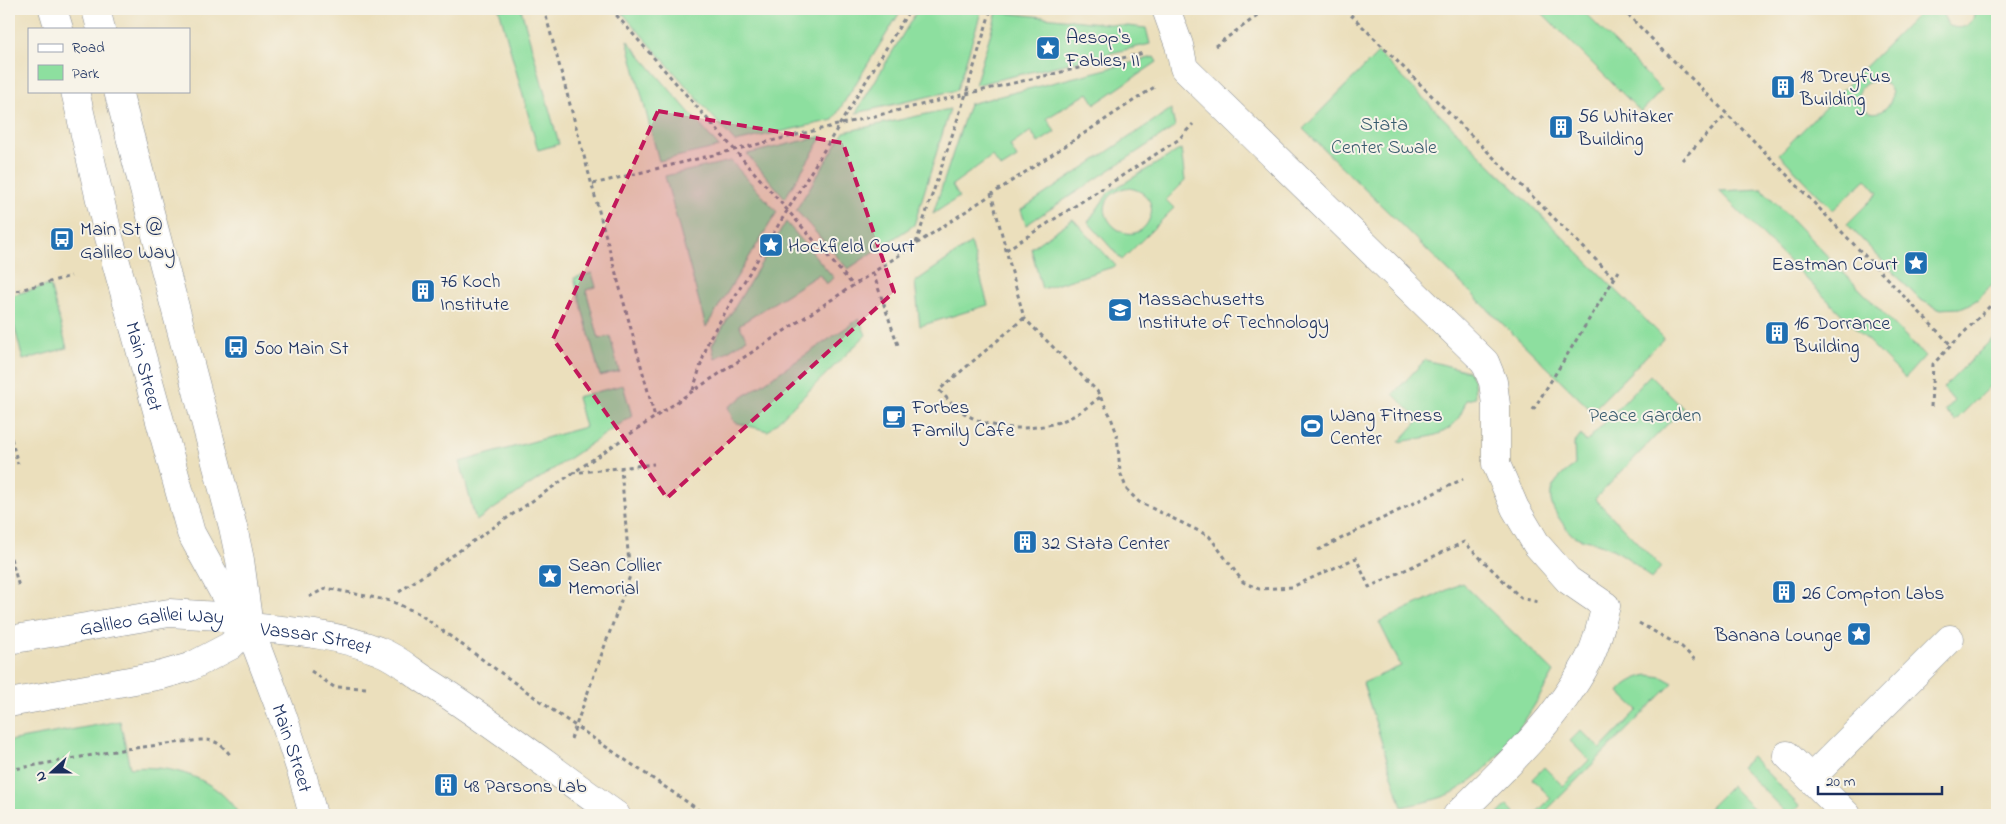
<svg xmlns="http://www.w3.org/2000/svg" width="2006" height="824" font-family="'Indie Flower',sans-serif">
<style>
.green{fill:#8ddf9f;stroke:#54877e;fill-rule:evenodd}
.lines{fill:none;stroke-linecap:round;stroke-linejoin:round}
.minor-casing{stroke:#83878d;stroke-width:29}
.major-casing{stroke:#83878d;stroke-width:29}
.path{stroke:#83878d;stroke-width:3;stroke-dasharray:4 4;stroke-linecap:butt}
.minor{stroke:#fff;stroke-width:28}
.major{stroke:#fff;stroke-width:28}
.marked{fill:#c2185b;fill-opacity:0.2;stroke:#c2185b;stroke-width:4;stroke-dasharray:10 6;stroke-linejoin:round}
.labels{text-anchor:middle;stroke-width:4;stroke-linejoin:round;paint-order:stroke}
.poi-label{font-size:20px;fill:#1b2f5e;stroke:#f7f3e8;text-anchor:start}
.park-label{font-size:20px;fill:#385b6e;stroke:#f7f3e8}
.street-label{font-size:20px;fill:#1b2f5e;stroke:#f7f3e8}
</style>
<rect width="100%" height="100%" fill="#f7f3e8"/>
<filter id="ink" filterUnits="userSpaceOnUse"><feTurbulence type="fractalNoise" baseFrequency=".02" numOctaves="2"/><feDisplacementMap in="SourceGraphic" scale="10" xChannelSelector="R" yChannelSelector="G"/><feConvolveMatrix kernelMatrix="1 2 1 2 8 2 1 2 1" color-interpolation-filters="sRGB"/></filter>
<filter id="wash" filterUnits="userSpaceOnUse"><feTurbulence type="fractalNoise" baseFrequency=".0096" numOctaves="4" result="noise"/><feDisplacementMap in="SourceGraphic" scale="20" xChannelSelector="R" yChannelSelector="G"/><feGaussianBlur stdDeviation="1.12" result="paint"/><feColorMatrix in="noise" values="0 0 0 0 0 0 0 0 0 0 0 0 0 0 0 0 0 1.4 0 .05"/><feComposite in="paint" operator="in"/></filter>
<g filter="url(#wash)">
<rect width="100%" height="100%" fill="#ebdfbc"/>
<path class="green" d="M 499,9 L 521,9 L 559,144 L 538,150 Z
M 619,9 L 902,9 L 833,120 L 735,142 Z
M 918,9 L 949,9 L 981,12 L 957,90 L 856,113 Z
M 1538,9 L 1581,9 L 1662,90 L 1641,112 Z
M 1923,9 L 1942,9 L 1943,15 L 1948,25 C 1961,32 1976,25 1974,9 L 1997,9 L 1997,279 L 1978,299 L 1970,304 L 1960,308 L 1938,309 L 1919,299 L 1847,224 L 1878,193 L 1866,179 L 1833,210 L 1779,154 ZM 1878,80 C 1912,91 1875,131 1861,103 C 1854,90 1866,81 1878,80 Z
M 997,12 L 1146,28 L 1150,44 L 975,85 Z
M 627,40 L 719,147 L 659,161 Z
M 1378,53 L 1664,338 L 1592,411 L 1303,129 Z
M 1154,57 L 1157,62 L 1095,104 L 1088,93 L 1047,118 L 1055,132 L 1038,143 L 1031,131 L 1010,146 L 1017,158 L 1001,168 L 992,156 L 952,185 L 959,197 L 933,214 L 969,104 Z
M 950,109 L 914,225 L 848,269 L 796,210 L 844,132 Z
M 1171,109 L 1175,127 L 1026,225 L 1021,210 Z
M 823,136 L 785,198 L 747,154 Z
M 1181,149 L 1185,181 L 1166,200 L 1174,208 L 1122,260 L 1088,222 L 1109,192 ZM 1124,188 C 1141,187 1158,201 1149,220 C 1131,258 1077,205 1124,188 Z
M 731,161 L 777,212 L 706,327 L 665,176 Z
M 1762,189 L 1925,356 L 1905,378 L 1719,191 Z
M 1073,219 L 1116,266 L 1042,289 L 1031,248 Z
M 786,222 L 834,278 L 826,284 L 819,274 L 739,325 L 747,339 L 715,359 L 712,345 Z
M 971,243 L 988,305 L 920,326 L 915,282 Z
M 592,273 L 596,287 L 586,290 L 599,339 L 610,336 L 619,371 L 600,376 L 574,278 Z
M 50,285 L 67,348 L 23,360 L 9,305 L 9,296 Z
M 859,319 L 866,335 L 768,431 L 734,422 L 728,407 Z
M 1997,334 L 1997,379 L 1955,421 L 1945,411 L 1954,401 L 1943,388 Z
M 1425,360 L 1468,371 L 1474,381 L 1475,398 L 1466,400 C 1456,438 1431,436 1399,442 L 1419,420 L 1393,394 Z
M 1650,375 L 1683,408 L 1595,499 L 1661,567 L 1651,579 C 1637,564 1621,551 1600,544 C 1593,541 1581,540 1574,536 C 1568,532 1563,524 1559,518 C 1542,494 1553,480 1575,465 L 1574,444 L 1581,435 L 1586,442 Z
M 623,385 L 632,416 L 476,521 L 460,462 L 585,427 L 577,397 Z
M 1462,583 L 1554,672 C 1528,717 1500,766 1454,792 C 1439,800 1419,803 1402,807 L 1363,683 L 1401,666 L 1379,622 Z
M 1648,675 L 1662,677 L 1673,683 L 1542,815 L 1534,815 L 1551,798 L 1532,779 L 1544,767 L 1563,786 L 1589,760 L 1570,741 L 1581,730 L 1600,749 L 1638,710 L 1619,692 C 1626,682 1636,678 1648,675 Z
M 120,721 L 130,768 C 171,764 218,778 239,815 L 9,815 L 9,741 Z
M 1752,757 L 1799,806 L 1790,815 L 1788,815 L 1741,767 Z
M 1731,786 L 1760,815 L 1702,815 Z
M 1507,805 L 1517,815 L 1497,815 Z"/>
</g>
<g filter="url(#ink)">
<g class="lines">
<defs>
<g id="minor">
<path d="M 1166,9 L 1179,45 L 1184,68 L 1485,362 L 1493,382 L 1496,405 L 1496,464 L 1515,508 L 1537,545 L 1568,580 L 1606,606 C 1601,623 1597,645 1588,661 C 1556,721 1505,768 1457,815"/>
<path id="s1" d="M 9,640 L 169,613 L 219,616 L 249,627 L 230,646 L 190,667 L 162,675 L 9,703"/>
<path d="M 1787,755 L 1847,815"/>
<path d="M 1811,778 L 1950,639"/>
</g>
<g id="major">
<path d="M 53,9 L 59,29"/>
<path d="M 96,9 L 101,29"/>
<path id="s2" d="M 75,91 L 107,230 L 191,533 L 225,595 L 248,626"/>
<path id="s3" d="M 118,91 L 233,527 L 240,560 L 249,627 L 282,714 L 302,774 L 313,815"/>
<path id="s4" d="M 249,627 C 293,631 337,634 379,651 C 398,658 413,673 430,683 C 494,724 554,771 616,815"/>
</g>
</defs>
<use href="#minor" class="minor-casing"/>
<use href="#major" class="major-casing"/>
<path class="path" d="M 544,9 L 655,417
M 611,9 L 853,285
M 1345,9 L 1615,279
M 1622,9 L 1760,147 L 1951,345
M 1215,46 L 1267,9
M 1682,160 L 1727,114
M 593,184 L 966,94 L 1144,53
M 991,193 L 1024,318 L 1097,391 L 1110,415 L 1117,434 L 1120,472 L 1127,490 L 1139,502 L 1209,536 L 1243,582 L 1259,589 L 1292,587 L 1356,558 L 1369,587 L 1464,542 L 1521,598 L 1538,602
M 916,243 L 966,94 L 991,9
M 1006,250 L 1178,140 L 1193,124
M 873,273 L 899,348
M 9,293 L 71,276
M 1024,318 L 939,390 C 945,396 950,402 956,407 C 985,432 1034,433 1067,419 C 1079,414 1090,405 1100,397
M 693,390 L 709,339 L 910,9
M 1931,407 L 1933,364 L 1997,299
M 1533,410 L 1619,271
M 9,431 L 18,464
M 572,473 L 654,464
M 1318,550 L 1463,479
M 11,558 L 19,587
M 399,592 L 693,391 L 1156,86
M 309,597 L 326,588 L 391,601 L 418,613 L 558,714 L 706,815
M 1639,623 L 1682,647 L 1695,660
M 311,671 L 334,687 L 369,688
M 571,739 L 630,576 L 621,468
M 9,770 L 126,749 L 200,740 C 216,739 222,745 232,757"/>
<use href="#minor" class="minor"/>
<use href="#major" class="major"/>
</g>
</g>
<path class="marked" d="M 658,111 L 843,143 L 894,292 L 667,498 L 553,339 Z"/>
<defs>
<symbol id="sight-square" viewBox="-11 -11 22 22"><rect x="-9" y="-9" width="18" height="18" rx="4" fill="#1f6fb2" stroke="#f7f3e8"/><path d="M0-6L1.8-2.2L6-1.7L2.9 1.2L3.7 5.4L0 3.3L-3.7 5.4L-2.9 1.2L-6-1.7L-1.8-2.2Z" fill="#fff"/></symbol>
<symbol id="building-square" viewBox="-11 -11 22 22"><rect x="-9" y="-9" width="18" height="18" rx="4" fill="#1f6fb2" stroke="#f7f3e8"/><path d="M-4-6H4V6H1V3H-1V6H-4ZM-2.5-4.3h1.7v1.8h-1.7ZM.8-4.3h1.7v1.8H.8ZM-2.5-1h1.7V.8h-1.7ZM.8-1h1.7V.8H.8Z" fill="#fff"/></symbol>
<symbol id="bus-square" viewBox="-11 -11 22 22"><rect x="-9" y="-9" width="18" height="18" rx="4" fill="#1f6fb2" stroke="#f7f3e8"/><path d="M-5-6H5V4H4V6H2V4H-2V6H-4V4H-5ZM-3.5-4V0h7V-4ZM-3.5 1.2v1.5H-2V1.2ZM2 1.2v1.5H3.5V1.2Z" fill="#fff"/></symbol>
<symbol id="university-square" viewBox="-11 -11 22 22"><rect x="-9" y="-9" width="18" height="18" rx="4" fill="#1f6fb2" stroke="#f7f3e8"/><path d="M0-5L7-2L0 1L-7-2ZM-4 1L0 2.5L4 1V4Q0 6-4 4Z" fill="#fff"/></symbol>
<symbol id="cafe-square" viewBox="-11 -11 22 22"><rect x="-9" y="-9" width="18" height="18" rx="4" fill="#1f6fb2" stroke="#f7f3e8"/><path d="M-5.5-4.5H6V0H3Q3 3.5 0 3.5H-2.5Q-5.5 3.5-5.5 0ZM3-3.2v2h1.7v-2ZM-6 4.5H4V6H-6Z" fill="#fff"/></symbol>
<symbol id="stadium-square" viewBox="-11 -11 22 22"><rect x="-9" y="-9" width="18" height="18" rx="4" fill="#1f6fb2" stroke="#f7f3e8"/><path d="M0-5a6.5 5 0 1 0 0 10a6.5 5 0 1 0 0-10ZM-3.5-1.8h7v3.6h-7Z" fill="#fff"/></symbol>
</defs>
<g fill-rule="evenodd">
<use href="#sight-square" x="1034" y="34" width="28" height="28"/>
<use href="#building-square" x="1769" y="73" width="28" height="28"/>
<use href="#building-square" x="1547" y="113" width="28" height="28"/>
<use href="#bus-square" x="48" y="225" width="28" height="28"/>
<use href="#sight-square" x="757" y="231" width="28" height="28"/>
<use href="#sight-square" x="1902" y="249" width="28" height="28"/>
<use href="#building-square" x="409" y="277" width="28" height="28"/>
<use href="#university-square" x="1106" y="296" width="28" height="28"/>
<use href="#building-square" x="1763" y="319" width="28" height="28"/>
<use href="#bus-square" x="222" y="333" width="28" height="28"/>
<use href="#cafe-square" x="880" y="403" width="28" height="28"/>
<use href="#stadium-square" x="1298" y="412" width="28" height="28"/>
<use href="#building-square" x="1011" y="528" width="28" height="28"/>
<use href="#sight-square" x="536" y="562" width="28" height="28"/>
<use href="#building-square" x="1770" y="578" width="28" height="28"/>
<use href="#sight-square" x="1845" y="620" width="28" height="28"/>
<use href="#building-square" x="432" y="771" width="28" height="28"/>
</g>
<g class="labels">
<g class="poi-label">
<text x="1066" y="43">Aesop's<tspan x="1066" dy="23">Fables, II</tspan></text>
<text x="1800" y="82">18 Dreyfus<tspan x="1800" dy="23">Building</tspan></text>
<text x="1578" y="122">56 Whitaker<tspan x="1578" dy="23">Building</tspan></text>
<text x="80" y="235">Main St @<tspan x="80" dy="23">Galileo Way</tspan></text>
<text x="788" y="252">Hockfield Court</text>
<text x="1898" y="270" text-anchor="end">Eastman Court</text>
<text x="440" y="287">76 Koch<tspan x="440" dy="23">Institute</tspan></text>
<text x="1138" y="305">Massachusetts<tspan x="1138" dy="23">Institute of Technology</tspan></text>
<text x="1794" y="329">16 Dorrance<tspan x="1794" dy="23">Building</tspan></text>
<text x="254" y="354">500 Main St</text>
<text x="912" y="413">Forbes<tspan x="912" dy="23">Family Cafe</tspan></text>
<text x="1330" y="421">Wang Fitness<tspan x="1330" dy="23">Center</tspan></text>
<text x="1042" y="549">32 Stata Center</text>
<text x="568" y="571">Sean Collier<tspan x="568" dy="23">Memorial</tspan></text>
<text x="1802" y="599">26 Compton Labs</text>
<text x="1842" y="641" text-anchor="end">Banana Lounge</text>
<text x="464" y="792">48 Parsons Lab</text>
</g>
<g class="park-label">
<text x="1384" y="130">Stata<tspan x="1384" dy="23">Center Swale</tspan></text>
<text x="1645" y="421">Peace Garden</text>
</g>
<g class="street-label">
<text dy="7" stroke="none"><textPath href="#s2" startOffset="284">Main Street</textPath></text>
<text dy="7" stroke="none"><textPath href="#s1" startOffset="145">Galileo Galilei Way</textPath></text>
<text dy="7" stroke="none"><textPath href="#s4" startOffset="68">Vassar Street</textPath></text>
<text dy="7" stroke="none"><textPath href="#s3" startOffset="681">Main Street</textPath></text>
</g>
</g>
<rect width="2006" height="824" fill="none" stroke="#f7f3e8" stroke-width="30"/>
<rect x="28" y="28" width="162" height="65" fill="#f7f3e8" stroke="#9fa5b1"/>
<rect x="38" y="44" width="25" height="8" fill="#ffffff" stroke="#9fa5b1"/>
<text x="72" y="52" font-size="15" fill="#1b2f5e">Road</text>
<rect x="38" y="65" width="25" height="15" fill="#8ddf9f" stroke="#9fa5b1"/>
<text x="72" y="78" font-size="15" fill="#1b2f5e">Park</text>
<g transform="translate(52 772) rotate(249)" stroke="#f7f3e8" stroke-width="4" paint-order="stroke">
<path d="M0-4L9 19L0 12L-9 19Z" fill="#1b2f5e"/>
<text y="-8" font-size="14" font-weight="bold" text-anchor="middle" fill="#1b2f5e">N</text>
</g>
<path d="M1818 786v8h124v-8" fill="none" stroke="#1b2f5e" stroke-width="2.5"/>
<text x="1826" y="786" font-size="15" fill="#1b2f5e" stroke="#f7f3e8" stroke-width="4" paint-order="stroke">20 m</text>
</svg>
